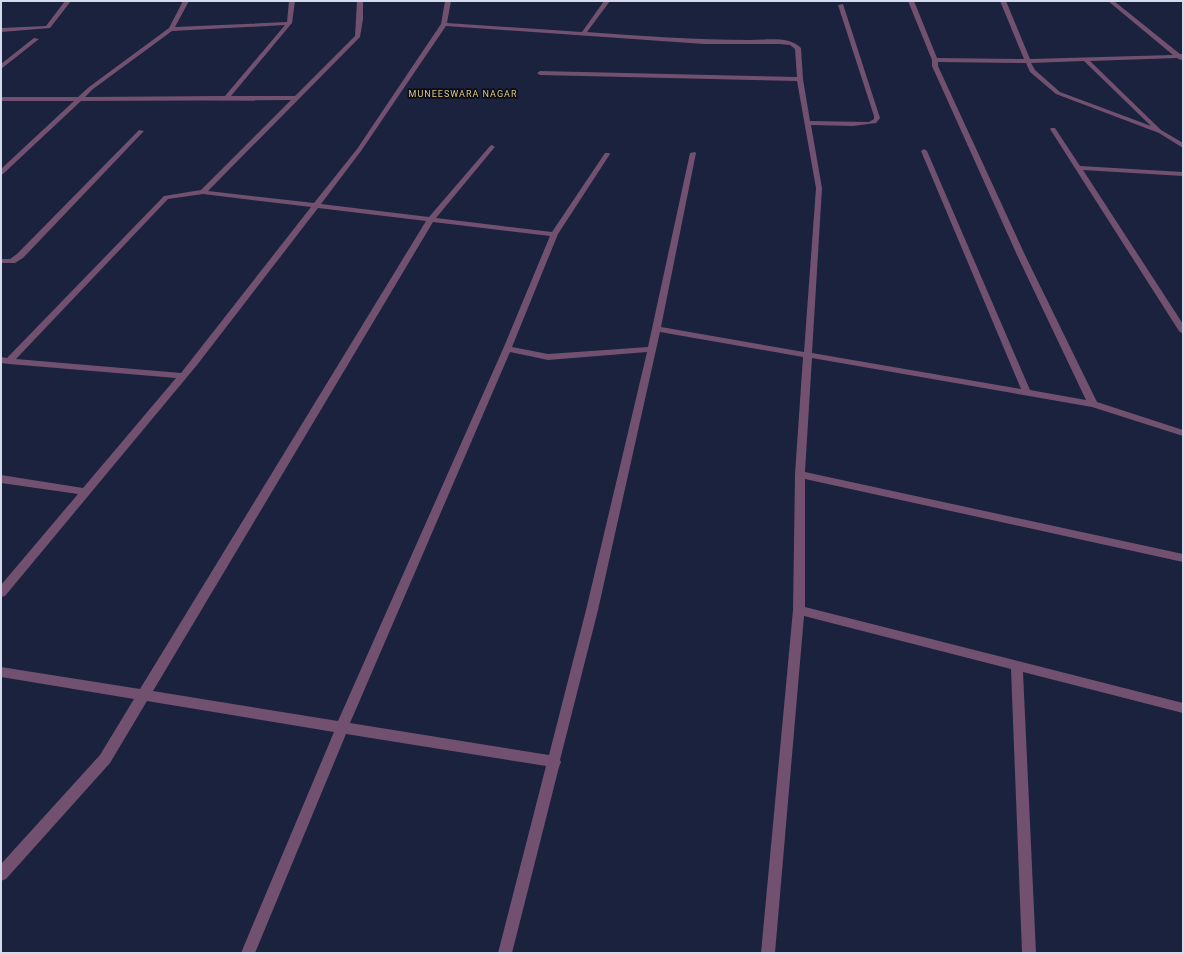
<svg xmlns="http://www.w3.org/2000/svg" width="1184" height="954" font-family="Roboto,sans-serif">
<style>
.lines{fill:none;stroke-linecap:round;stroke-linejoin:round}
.minor{fill:#72506f;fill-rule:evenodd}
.labels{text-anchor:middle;stroke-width:3.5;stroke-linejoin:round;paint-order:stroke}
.far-neighbourhood-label{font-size:9px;letter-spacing:1px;fill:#e4c77c;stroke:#090d19}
</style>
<rect width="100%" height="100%" fill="#1a223d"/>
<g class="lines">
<path class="minor" d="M 65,1 L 71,1 L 50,28 L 1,32 L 1,28 L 46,26 Z
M 183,1 L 189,1 L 175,27 L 287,22 L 289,1 L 295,1 L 292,23 L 231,96 L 295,96 L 355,36 L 357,1 L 363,1 L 363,19 L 360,37 L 208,191 L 314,203 L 357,149 L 441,24 L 445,1 L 451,1 L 447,23 L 582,32 L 604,1 L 610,1 L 587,32 C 642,36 696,40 751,40 C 767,40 789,36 801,48 L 803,79 L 810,121 L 869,122 L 874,119 L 874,116 L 838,5 L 843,4 L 880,118 L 876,123 L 853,126 L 811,125 L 822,188 L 812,353 L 1021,389 L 921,151 L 924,149 L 927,151 L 1030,390 L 1086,400 L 1017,255 L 932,66 L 932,60 L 908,1 L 914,1 L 937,58 L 1024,59 L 1000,1 L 1006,1 L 1030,59 L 1173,55 L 1108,1 L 1114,1 L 1180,54 L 1183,54 L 1183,59 L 1181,60 L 1177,58 L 1090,61 L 1161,130 L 1183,143 L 1183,148 L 1159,133 L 1056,94 L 1030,72 L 1026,63 L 938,62 L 938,66 L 1025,255 L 1097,402 L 1183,430 L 1183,436 L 1092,407 L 812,358 L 805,472 L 1183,554 L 1183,562 L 805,479 L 805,607 L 1183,703 L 1183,713 L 1023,672 L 1036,953 L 1022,953 L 1011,669 L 804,616 L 775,953 L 761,953 L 793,610 L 795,474 L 803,357 L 660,332 L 598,610 L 560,760 L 561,762 L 559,767 L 512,953 L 498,953 L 546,766 L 346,734 L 255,953 L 241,953 L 334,732 L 147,701 L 110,763 L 6,879 L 1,881 L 1,864 L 100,755 L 134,699 L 1,677 L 1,667 L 140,689 L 426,221 L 318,208 L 197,365 L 5,596 L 1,597 L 1,585 L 78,494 L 1,483 L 1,475 L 83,488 L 176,378 L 9,364 L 1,363 L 1,357 L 7,358 L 164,196 L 201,190 L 291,100 L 81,101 L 3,174 L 1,175 L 1,169 L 74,101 L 1,101 L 1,97 L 78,97 L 89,87 L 169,28 ZM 285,25 L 225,96 L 85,97 L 93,89 L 172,31 ZM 446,26 L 704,44 L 780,44 L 790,45 L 795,49 L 797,77 L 540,71 L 537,73 L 540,75 L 797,81 L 816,188 L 804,352 L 661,327 L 696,153 L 695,152 L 690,153 L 648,347 L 548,354 L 512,347 L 558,234 L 610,154 L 609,153 L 605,153 L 552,232 L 436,218 L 494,148 L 495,147 L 492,145 L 490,146 L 429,217 L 321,204 L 361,151 ZM 1084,61 L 1151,126 L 1060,92 L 1035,70 L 1031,63 ZM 203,194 L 311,207 L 181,373 L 16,359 L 168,199 ZM 433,222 L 550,236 L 503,349 L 338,721 L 153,691 ZM 510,352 L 548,360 L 647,352 L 586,610 L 549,755 L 350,723 Z
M 34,38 L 39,39 L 1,69 L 1,64 Z
M 1051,128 L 1055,128 L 1080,166 L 1183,172 L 1183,176 L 1083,170 L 1183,324 L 1183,334 L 1179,331 L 1050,129 Z
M 139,130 L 144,131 L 23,258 L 15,263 L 1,263 L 1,259 L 10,259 L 17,254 Z"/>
</g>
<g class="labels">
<g class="far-neighbourhood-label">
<text x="463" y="97">MUNEESWARA NAGAR</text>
</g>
</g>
<rect width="1184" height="954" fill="none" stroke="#d3daec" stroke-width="4"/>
</svg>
